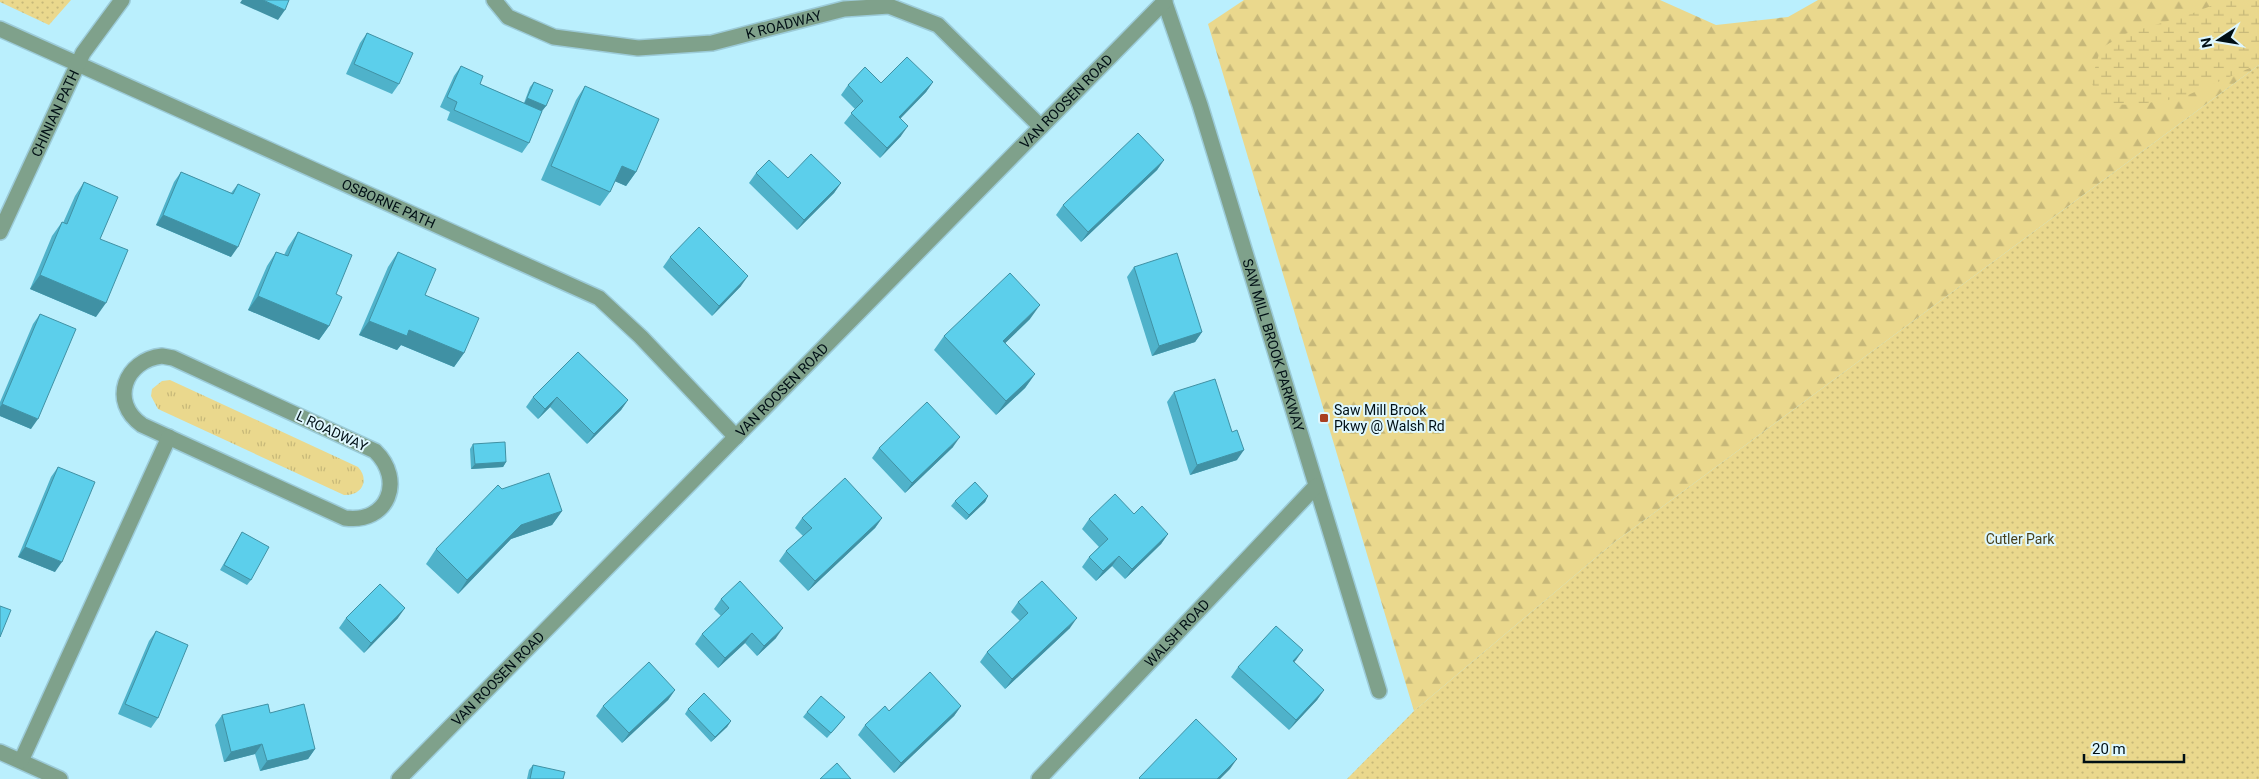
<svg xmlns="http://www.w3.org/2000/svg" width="2259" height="779" font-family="Roboto,sans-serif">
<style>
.grass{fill:url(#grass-tufts)}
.forest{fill:url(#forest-firs)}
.wetland{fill:url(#wetland-marsh)}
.park{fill:url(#park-dots)}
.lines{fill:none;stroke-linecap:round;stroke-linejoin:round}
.minor-casing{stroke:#9ccbd8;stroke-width:18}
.minor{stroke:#7fa18b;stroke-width:15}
.wall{fill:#4fb2ca}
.shaded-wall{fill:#4091a4}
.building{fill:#5ccfeb;stroke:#4091a4}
.poi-dot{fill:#a84021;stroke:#def7fe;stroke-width:2}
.labels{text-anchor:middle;stroke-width:4;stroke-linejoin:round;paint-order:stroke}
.street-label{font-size:14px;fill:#000f15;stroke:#def7fe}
.poi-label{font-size:14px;fill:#000f15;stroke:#def7fe;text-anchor:start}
.park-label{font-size:14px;fill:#473f19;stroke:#def7fe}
</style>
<defs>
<pattern id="grass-tufts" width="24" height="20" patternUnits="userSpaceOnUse" patternTransform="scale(1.25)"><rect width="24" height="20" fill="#ead88d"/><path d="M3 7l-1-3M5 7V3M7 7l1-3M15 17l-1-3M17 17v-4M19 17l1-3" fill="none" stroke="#c7b879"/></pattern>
<pattern id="forest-firs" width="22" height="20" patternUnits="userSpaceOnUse" patternTransform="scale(1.25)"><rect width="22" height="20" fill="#ead88d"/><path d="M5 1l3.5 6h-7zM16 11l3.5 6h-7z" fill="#c7b879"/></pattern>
<pattern id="wetland-marsh" width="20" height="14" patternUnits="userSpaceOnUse" patternTransform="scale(1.25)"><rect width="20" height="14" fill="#ead88d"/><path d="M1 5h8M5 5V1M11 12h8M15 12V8" fill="none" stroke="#c7b879"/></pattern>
<pattern id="park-dots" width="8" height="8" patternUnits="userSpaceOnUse" patternTransform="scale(1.25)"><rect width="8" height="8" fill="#ead88d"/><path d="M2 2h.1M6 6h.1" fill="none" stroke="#c7b879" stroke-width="1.8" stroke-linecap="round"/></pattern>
</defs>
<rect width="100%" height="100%" fill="#baeffd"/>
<path class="grass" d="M 170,380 L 358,467 C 370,480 362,496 344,495 L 158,409 L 151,396 L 152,389 L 162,381 Z"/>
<path class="forest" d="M 1244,0 L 1660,0 L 1716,25 L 1788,17 L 1818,0 L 2259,0 L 2259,65 L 1612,544 L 1414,711 L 1208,24 Z"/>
<path class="wetland" d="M 2226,0 L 2259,0 L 2259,64 L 2181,98 L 2133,105 L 2110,104 L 2100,99 L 2091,82 L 2099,54 L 2103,47 L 2125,34 L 2188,15 Z"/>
<path class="park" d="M 0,0 L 71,0 L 49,25 L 0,2 Z
M 2259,65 L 2259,779 L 1347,779 L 1414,711 L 1612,544 Z"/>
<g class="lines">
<defs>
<g id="minor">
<path id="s1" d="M 494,0 L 508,17 L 554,37 L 638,48 L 712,43 L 844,9 L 889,6 L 938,25 L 1041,127"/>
<path id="s2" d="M 1164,0 L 1200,105 L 1379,691"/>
<path id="s3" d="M 0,29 L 599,298 L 641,337 L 736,437"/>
<path id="s4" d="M 0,232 L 83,53 L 122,0"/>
<path d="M 162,356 L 173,358 L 375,451 C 405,480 388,524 345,518 L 142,425 C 109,402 125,360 162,356 Z"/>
<path d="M 0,752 L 60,779"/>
<path d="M 21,761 L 169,437"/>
<path id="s5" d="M 399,779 L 1165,1"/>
<path id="s6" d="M 1039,779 L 1316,486"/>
</g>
</defs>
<use href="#minor" class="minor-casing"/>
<use href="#minor" class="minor"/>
</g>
<path class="wall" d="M 367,33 L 399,84 L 392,94 L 346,74 L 360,43 Z
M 461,66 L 480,84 L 524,103 L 530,87 L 534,82 L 546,106 L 542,111 L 529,143 L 522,153 L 447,120 L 450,112 L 440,107 L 454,76 Z
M 933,82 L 926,92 L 901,118 L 901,136 L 880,158 L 844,123 L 855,109 L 841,95 L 848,85 L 881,83 Z
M 585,86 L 636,172 L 626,186 L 615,181 L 610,192 L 600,206 L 541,180 L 576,100 Z
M 1164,160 L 1157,170 L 1081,242 L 1056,215 L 1063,205 Z
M 181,172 L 231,193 L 238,184 L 231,257 L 156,225 L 174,182 Z
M 756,173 L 788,178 L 841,183 L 834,193 L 797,230 L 749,183 Z
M 84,182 L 100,239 L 96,317 L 30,289 L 52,236 L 62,222 L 63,223 L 75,196 Z
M 298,232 L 336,294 L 329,326 L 319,340 L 248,310 L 267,266 L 276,252 L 284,255 L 288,247 Z
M 398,252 L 425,295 L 464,353 L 454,367 L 401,345 L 397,350 L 359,335 L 388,267 Z
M 670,257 L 741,286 L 712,316 L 663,267 Z
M 1134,267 L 1202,332 L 1195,342 L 1152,356 L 1127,277 Z
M 40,314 L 31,429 L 0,416 L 0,402 L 33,324 Z
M 1030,319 L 1005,343 L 1035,374 L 1025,388 L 996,415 L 934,350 L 944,336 Z
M 578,352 L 628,400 L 621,410 L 587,444 L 550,407 L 538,419 L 526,407 L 533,397 Z
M 1174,392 L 1232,432 L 1237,460 L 1190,475 L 1167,402 Z
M 473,444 L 506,462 L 503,467 L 471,469 L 470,449 Z
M 953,447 L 905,493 L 872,458 L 879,448 Z
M 58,467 L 55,572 L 18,557 L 51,477 Z
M 502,489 L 562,511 L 552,525 L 511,539 L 458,594 L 426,564 L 436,549 Z
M 988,496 L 985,502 L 966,520 L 951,506 L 955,501 Z
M 1134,514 L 1168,534 L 1161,544 L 1125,579 L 1112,566 L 1096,581 L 1082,567 L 1089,557 L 1099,547 L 1082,529 L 1089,519 Z
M 802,518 L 882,518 L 875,528 L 808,591 L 779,561 L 786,551 L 803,536 L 795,528 Z
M 242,532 L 251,580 L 247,585 L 220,570 Z
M 721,599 L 776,638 L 757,656 L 745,643 L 718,668 L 695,644 L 702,634 L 721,616 L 714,609 Z
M 1018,602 L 1070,628 L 1005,689 L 980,662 L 987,652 L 1020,621 L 1011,612 Z
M 346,618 L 398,618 L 364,653 L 339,628 Z
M 156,631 L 158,718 L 151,728 L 118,714 L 149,641 Z
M 1303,650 L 1294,662 L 1324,690 L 1317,700 L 1289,730 L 1231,677 L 1238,667 Z
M 675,690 L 668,700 L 622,743 L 596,716 L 603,706 Z
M 961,706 L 954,716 L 894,773 L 858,735 L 865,725 L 889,711 Z
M 688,709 L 731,721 L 727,727 L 711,742 L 685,714 Z
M 807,712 L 841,722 L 827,738 L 803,717 Z
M 270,713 L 315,749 L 308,759 L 260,771 L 255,754 L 224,762 L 215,725 L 222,715 Z
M 533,765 L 563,779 L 527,779 L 529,770 Z"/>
<path class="shaded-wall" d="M 242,0 L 263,0 L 285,10 L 278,20 L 240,3 Z
M 933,82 L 926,92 L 892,127 L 899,117 Z
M 527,98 L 546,106 L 542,111 L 524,104 Z
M 908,126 L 901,136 L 880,158 L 887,148 Z
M 1164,160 L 1157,170 L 1081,242 L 1088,232 Z
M 622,166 L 636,172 L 626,186 L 612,180 Z
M 841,183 L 834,193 L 797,230 L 804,220 Z
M 163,215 L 238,247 L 231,257 L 156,225 Z
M 40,275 L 106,303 L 96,317 L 30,289 Z
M 748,276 L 741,286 L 712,316 L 719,306 Z
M 258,296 L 329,326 L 319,340 L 248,310 Z
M 1040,305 L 1030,319 L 993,355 L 1003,341 Z
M 369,321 L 409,330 L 464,353 L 454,367 L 401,345 L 397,350 L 359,335 Z
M 1202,332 L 1195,342 L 1152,356 L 1159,346 Z
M 1035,374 L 1025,388 L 996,415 L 1006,401 Z
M 557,397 L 550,407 L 538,419 L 545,409 Z
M 628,400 L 621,410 L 587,444 L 594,434 Z
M 2,404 L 38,419 L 31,429 L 0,416 L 0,407 Z
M 960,437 L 953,447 L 905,493 L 912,483 Z
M 1244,450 L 1237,460 L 1190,475 L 1197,465 Z
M 506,462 L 503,467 L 471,469 L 475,464 Z
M 988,496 L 985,502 L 966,520 L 969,515 Z
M 562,511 L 552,525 L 511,539 L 458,594 L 467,580 L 521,525 Z
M 882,518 L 875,528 L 808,591 L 815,581 Z
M 1168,534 L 1161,544 L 1125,579 L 1132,569 Z
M 25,547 L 62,562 L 55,572 L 18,557 Z
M 1119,556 L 1112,566 L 1096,581 L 1103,571 Z
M 405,608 L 398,618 L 364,653 L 371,643 Z
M 1077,618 L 1070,628 L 1005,689 L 1012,679 Z
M 783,628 L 776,638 L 757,656 L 764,646 Z
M 752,633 L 745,643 L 718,668 L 725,658 Z
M 1303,650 L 1296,660 L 1286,671 L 1293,661 Z
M 675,690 L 668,700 L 622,743 L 629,733 Z
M 1324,690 L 1317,700 L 1289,730 L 1296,720 Z
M 961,706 L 954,716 L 894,773 L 901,763 Z
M 731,721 L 727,727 L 711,742 L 715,737 Z
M 262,744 L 255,754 L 224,762 L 231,752 Z
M 315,749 L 308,759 L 260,771 L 267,761 Z
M 1237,759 L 1230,769 L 1220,779 L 1217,779 Z"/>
<path class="building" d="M 263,0 L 289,0 L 285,10 Z
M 367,33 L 413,53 L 399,84 L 354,64 Z
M 907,57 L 933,82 L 899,117 L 908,126 L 887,148 L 851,113 L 863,101 L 848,85 L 865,67 L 881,83 Z
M 461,66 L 483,76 L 480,84 L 542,111 L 529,143 L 454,110 L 457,102 L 447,97 Z
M 534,82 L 553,90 L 546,106 L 527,98 Z
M 585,86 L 659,119 L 636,172 L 622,166 L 610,192 L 551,166 Z
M 1138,133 L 1164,160 L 1088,232 L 1063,205 Z
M 811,154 L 841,183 L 804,220 L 756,173 L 769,160 L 788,178 Z
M 181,172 L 233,194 L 238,184 L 260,194 L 238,247 L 163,215 Z
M 84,182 L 118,197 L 100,239 L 128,250 L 106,303 L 40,275 L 62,222 L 67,224 Z
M 699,227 L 748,276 L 719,306 L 670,257 Z
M 298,232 L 352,255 L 336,294 L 342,297 L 329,326 L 258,296 L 276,252 L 288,256 Z
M 398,252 L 436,269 L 425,295 L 479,318 L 464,353 L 409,330 L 407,336 L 369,321 Z
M 1177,253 L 1202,332 L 1159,346 L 1134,267 Z
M 1010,273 L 1040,305 L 1003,341 L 1035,374 L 1006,401 L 944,336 Z
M 40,314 L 76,329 L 38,419 L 2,404 Z
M 578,352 L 628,400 L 594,434 L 557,397 L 545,409 L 533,397 Z
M 1215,379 L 1232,432 L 1237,430 L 1244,450 L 1197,465 L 1174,392 Z
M 927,402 L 960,437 L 912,483 L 879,448 Z
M 505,442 L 506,462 L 475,464 L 473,444 Z
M 58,467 L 95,482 L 62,562 L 25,547 Z
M 549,473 L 562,511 L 521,525 L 467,580 L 436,549 L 498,485 L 502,489 Z
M 845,478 L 882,518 L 815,581 L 786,551 L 812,528 L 802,518 Z
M 975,482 L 988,496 L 969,515 L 955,501 Z
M 1115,494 L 1134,514 L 1142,506 L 1168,534 L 1132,569 L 1119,556 L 1103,571 L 1089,557 L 1108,539 L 1089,519 Z
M 242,532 L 269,547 L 251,580 L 224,565 Z
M 740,581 L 783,628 L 764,646 L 752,633 L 725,658 L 702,634 L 729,608 L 721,599 Z
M 1042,581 L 1077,618 L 1012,679 L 987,652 L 1028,613 L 1018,602 Z
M 380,584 L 405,608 L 371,643 L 346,618 Z
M 0,606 L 11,610 L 0,637 Z
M 1276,626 L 1303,650 L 1293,661 L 1324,690 L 1296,720 L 1238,667 Z
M 156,631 L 188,645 L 158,718 L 125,704 Z
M 649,662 L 675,690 L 629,733 L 603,706 Z
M 930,672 L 961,706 L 901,763 L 865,725 L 885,706 L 889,711 Z
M 704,693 L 731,721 L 715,737 L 688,709 Z
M 821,696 L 845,717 L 831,733 L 807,712 Z
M 268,704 L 270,713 L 304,704 L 315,749 L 267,761 L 262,744 L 231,752 L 222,715 Z
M 1196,719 L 1237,759 L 1217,779 L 1140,779 L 1139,778 Z
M 837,763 L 851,779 L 820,779 Z
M 533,765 L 565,772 L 563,779 L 530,779 Z"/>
<rect class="poi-dot" x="1319" y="413" width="10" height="10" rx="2.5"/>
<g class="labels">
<g class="street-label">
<text dy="5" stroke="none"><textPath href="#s1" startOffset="305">K ROADWAY</textPath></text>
<text dy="5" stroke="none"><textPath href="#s5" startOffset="951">VAN ROOSEN ROAD</textPath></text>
<text dy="5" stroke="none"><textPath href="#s4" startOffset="131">CHINIAN PATH</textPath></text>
<text dy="5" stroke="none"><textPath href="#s3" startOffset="426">OSBORNE PATH</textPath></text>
<text dy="5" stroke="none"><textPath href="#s2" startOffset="362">SAW MILL BROOK PARKWAY</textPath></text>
<text dy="5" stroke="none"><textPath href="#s5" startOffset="546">VAN ROOSEN ROAD</textPath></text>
<text transform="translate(332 431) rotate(25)" y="5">L ROADWAY</text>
<text dy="5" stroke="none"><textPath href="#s6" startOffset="201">WALSH ROAD</textPath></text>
<text dy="5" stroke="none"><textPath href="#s5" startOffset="141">VAN ROOSEN ROAD</textPath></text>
</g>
<g class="poi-label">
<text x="1334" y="415">Saw Mill Brook<tspan x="1334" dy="16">Pkwy @ Walsh Rd</tspan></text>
</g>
<g class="park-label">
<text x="2020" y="544">Cutler Park</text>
</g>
</g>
<g transform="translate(2219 40) rotate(258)" stroke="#def7fe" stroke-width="4" paint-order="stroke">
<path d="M0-4L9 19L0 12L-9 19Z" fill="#000f15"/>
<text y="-8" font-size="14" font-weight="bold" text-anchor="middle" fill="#000f15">N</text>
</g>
<path d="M2084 754v8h100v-8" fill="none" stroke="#000f15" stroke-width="2.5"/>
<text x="2092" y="754" font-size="15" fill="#000f15" stroke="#def7fe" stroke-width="4" paint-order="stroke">20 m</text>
</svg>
